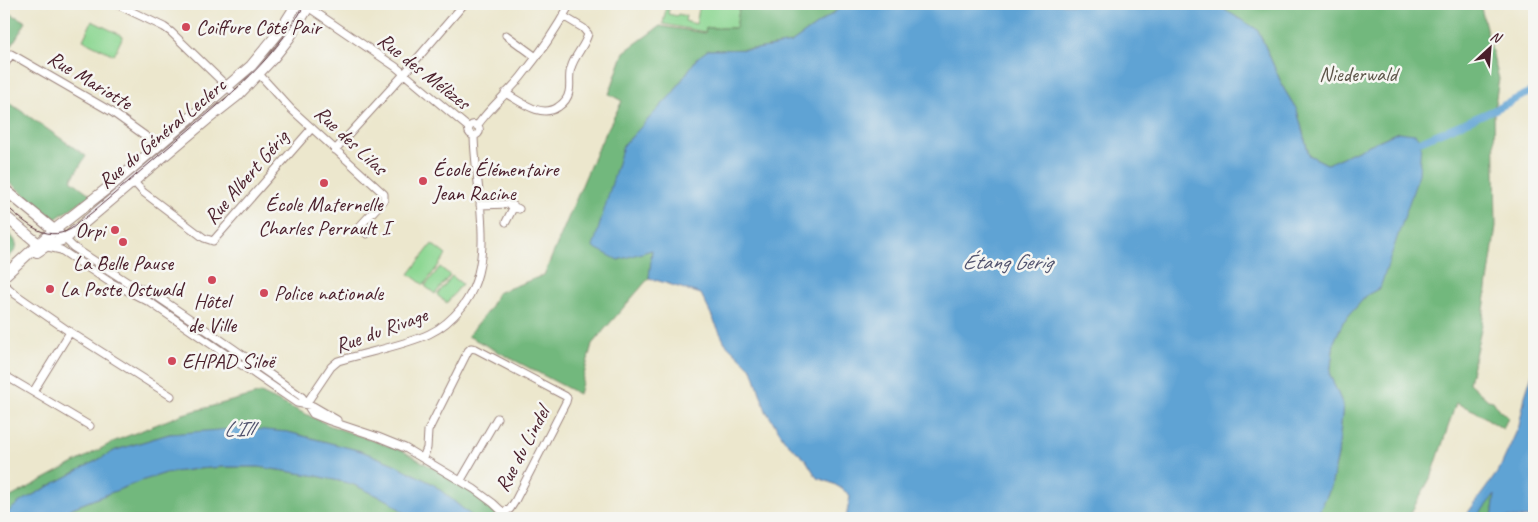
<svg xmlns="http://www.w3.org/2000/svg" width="1538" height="522" font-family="Caveat,sans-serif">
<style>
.green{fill:#8dd793;stroke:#6c7b5f}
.forest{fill:#72b87d;stroke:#5e6c54}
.water{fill:#5fa3d4;stroke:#546180}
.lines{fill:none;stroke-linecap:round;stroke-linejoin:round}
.canal{stroke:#5fa3d4;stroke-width:7}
.minor-casing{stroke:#9b837c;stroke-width:9}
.secondary-casing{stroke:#9b837c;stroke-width:12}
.minor{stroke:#fff;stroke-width:7}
.secondary{stroke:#fff;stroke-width:10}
.tram{stroke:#4a1f2b;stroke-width:1}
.poi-dot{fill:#d1495b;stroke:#f6f6f2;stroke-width:2}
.labels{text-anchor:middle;stroke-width:5;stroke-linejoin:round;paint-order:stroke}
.poi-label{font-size:21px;fill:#4a1f2b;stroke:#f6f6f2;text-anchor:start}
.street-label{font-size:21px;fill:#4a1f2b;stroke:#f6f6f2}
.park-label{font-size:21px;fill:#5e564a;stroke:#f6f6f2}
.water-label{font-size:22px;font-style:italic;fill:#52546f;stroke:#f6f6f2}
</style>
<rect width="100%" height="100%" fill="#f6f6f2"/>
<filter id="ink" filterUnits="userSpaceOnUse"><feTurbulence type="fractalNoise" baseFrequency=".02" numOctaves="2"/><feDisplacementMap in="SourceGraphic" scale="10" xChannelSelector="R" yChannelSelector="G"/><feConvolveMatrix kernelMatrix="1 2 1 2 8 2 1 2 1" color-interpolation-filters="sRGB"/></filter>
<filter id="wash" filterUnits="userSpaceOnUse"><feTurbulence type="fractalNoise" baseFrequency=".0096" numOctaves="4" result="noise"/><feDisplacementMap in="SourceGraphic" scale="20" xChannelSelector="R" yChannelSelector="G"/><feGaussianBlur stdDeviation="1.12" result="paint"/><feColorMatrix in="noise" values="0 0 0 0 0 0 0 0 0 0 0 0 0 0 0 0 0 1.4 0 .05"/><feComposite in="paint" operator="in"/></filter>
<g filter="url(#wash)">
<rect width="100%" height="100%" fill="#ece7cd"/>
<path class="green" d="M 667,4 L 670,4 L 668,14 L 677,16 L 678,14 L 686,16 L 685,21 L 696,24 L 700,4 L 740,4 L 736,28 L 706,28 L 705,32 L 663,24 Z
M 92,21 L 123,36 L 114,55 L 83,40 Z
M 432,244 L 446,255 L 424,285 L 409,274 Z
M 440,267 L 450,275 L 435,294 L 425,286 Z
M 452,276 L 462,284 L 447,303 L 437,295 Z"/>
<path class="forest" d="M 740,4 L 846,4 L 791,43 L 757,49 L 708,50 L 697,58 L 673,93 L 623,146 L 618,260 L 653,249 L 649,278 L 592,344 L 579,394 L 468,336 L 490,308 L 497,293 L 544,275 L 596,152 L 622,101 L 609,94 L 624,52 L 660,26 L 705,33 L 706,28 L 736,28 Z
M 1220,4 L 1480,4 L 1499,79 L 1494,110 L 1496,226 L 1482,324 L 1469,383 L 1488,400 L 1493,401 L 1499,410 L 1508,417 L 1503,429 L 1475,411 L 1456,403 L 1432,475 L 1408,518 L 1316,518 L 1331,487 L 1338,455 L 1343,405 L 1330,375 L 1334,342 L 1343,322 L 1367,295 L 1380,288 L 1398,132 L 1327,164 L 1309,155 L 1297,110 L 1284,89 L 1258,30 L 1225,10 Z
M 4,10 L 26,22 L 4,58 Z
M 4,99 L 86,156 L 71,180 L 91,195 L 55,219 L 4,178 Z
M 4,229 C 20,243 21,248 4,261 Z
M 261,393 L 331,426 L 403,451 L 449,477 L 486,502 L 503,518 L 474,518 L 433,484 L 394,464 L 361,451 L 288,432 L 169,434 L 116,450 L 20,502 L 4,515 L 4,502 L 7,499 L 115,441 L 183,414 Z
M 223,467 L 259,467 L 317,476 L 352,484 L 389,501 L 411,518 L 59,518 L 72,508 L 140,481 L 166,473 L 197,469 Z
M 1495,493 L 1492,518 L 1476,518 Z"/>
<path class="water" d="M 846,4 L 1220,4 L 1225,10 L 1258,30 L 1284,89 L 1297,110 L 1309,155 L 1327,164 L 1398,132 L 1415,134 L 1421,141 L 1419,174 L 1380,288 L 1367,295 L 1343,322 L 1334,342 L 1330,375 L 1343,405 L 1338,455 L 1331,487 L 1316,518 L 846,518 L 850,496 C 842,487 829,481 817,478 L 806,460 L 786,442 L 766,411 L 752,369 L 725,343 L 701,294 L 649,278 L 652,250 L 618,260 L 593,247 L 623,146 L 673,93 L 697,58 L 708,50 L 757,49 L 791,43 Z
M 1534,368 L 1534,518 L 1492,518 L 1495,494 L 1476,518 L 1464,518 L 1499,470 L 1519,426 L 1525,396 Z
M 243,428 L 288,432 L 361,451 L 394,464 L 433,484 L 474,518 L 411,518 L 389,501 L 352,484 L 317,476 L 259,467 L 223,467 L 197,469 L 166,473 L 141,481 L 72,508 L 59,518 L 4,518 L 4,515 L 20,502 L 116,450 L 169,434 Z"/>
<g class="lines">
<path class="canal" d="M 1421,141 L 1494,110 L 1534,90"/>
</g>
</g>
<g filter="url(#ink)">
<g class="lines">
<defs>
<path id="minor" d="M 116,4 L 164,27 L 171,32 L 237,96
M 308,7 L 396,67 L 469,128
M 506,35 L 536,57
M 4,66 L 11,54 L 20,59 L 112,112 L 151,140 L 155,149
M 259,74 L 291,109 L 384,194 L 384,200 L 359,227 L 367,234
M 505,93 C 520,101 541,119 558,107 C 564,103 568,98 569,92 C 571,84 568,76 571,68 C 574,56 585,46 588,34 L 583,28 L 563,16
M468.5 130a5.5 5.5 0 1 1 11 0a5.5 5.5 0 1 1-11 0Z
M 477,126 C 490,107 507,94 521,77 C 538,56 557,28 570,4
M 335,150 L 404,74 L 464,4
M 134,182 L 143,192 L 204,238 L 213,241 L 312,128
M 480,205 L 509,204 L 519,209
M 506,222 L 514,206
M 65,239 L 73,247 L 127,282 L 155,295 L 234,349 L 302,397 L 313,414 L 330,421 L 378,437 L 405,448 L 474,489 L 493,503 L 509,518
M 48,247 L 61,250 L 108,281 L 151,303 L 297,403 L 313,406 L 337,420
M 4,284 L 15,294 L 70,332 L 171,396
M 4,375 L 90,426
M 33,392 L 70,332
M 306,404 L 331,367 L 338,361 C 367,352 403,346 429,334 C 442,328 453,318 462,307 C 498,261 475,190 474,136
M 423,458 L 427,448 L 428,431 L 468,351 L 471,348 L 476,349 L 565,396 L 567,398 L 566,402 L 515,501 L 510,509 L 503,512
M 461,480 L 497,418"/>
<path id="secondary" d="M 4,189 L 59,234
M 4,215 L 42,247
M 37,252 L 49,244 L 65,239 L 209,118 L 237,96 L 274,57 L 289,38 L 310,4
M 4,276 L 53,231 L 118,180 L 251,66 L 280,31 L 297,4"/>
</defs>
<use href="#minor" class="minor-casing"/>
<use href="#secondary" class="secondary-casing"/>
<use href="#minor" class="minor"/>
<use href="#secondary" class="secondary"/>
<path class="tram" d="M 4,204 C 23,220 44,244 71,229 C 103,205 133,177 164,151 C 216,106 272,66 305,4"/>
</g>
</g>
<g class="poi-dot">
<circle cx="186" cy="27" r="5"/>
<circle cx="423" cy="181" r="5"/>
<circle cx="324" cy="183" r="5"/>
<circle cx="115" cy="230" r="5"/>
<circle cx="123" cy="242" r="5"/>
<circle cx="212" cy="280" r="5"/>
<circle cx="50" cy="289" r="5"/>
<circle cx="264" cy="293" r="5"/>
<circle cx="172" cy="361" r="5"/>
</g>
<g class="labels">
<g class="poi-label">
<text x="196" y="34">Coiffure Côté Pair</text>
<text x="433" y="176">École Élémentaire<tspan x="433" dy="24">Jean Racine</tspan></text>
<text x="324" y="211" text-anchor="middle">École Maternelle<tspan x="324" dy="24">Charles Perrault I</tspan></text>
<text x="105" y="237" text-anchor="end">Orpi</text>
<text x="123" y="270" text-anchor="middle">La Belle Pause</text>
<text x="60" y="296">La Poste Ostwald</text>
<text x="274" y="300">Police nationale</text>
<text x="212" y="308" text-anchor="middle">Hôtel<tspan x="212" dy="24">de Ville</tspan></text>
<text x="182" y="368">EHPAD Siloë</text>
</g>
<g class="street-label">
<text transform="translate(424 71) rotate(38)" y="7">Rue des Mélèzes</text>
<text transform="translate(90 80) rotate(31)" y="7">Rue Mariotte</text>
<text transform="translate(162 133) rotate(-40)" y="7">Rue du Général Leclerc</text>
<text transform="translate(351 140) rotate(43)" y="7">Rue des Lilas</text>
<text transform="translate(246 177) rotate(-49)" y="7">Rue Albert Gérig</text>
<text transform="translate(381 330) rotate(-20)" y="7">Rue du Rivage</text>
<text transform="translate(522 449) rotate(-62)" y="7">Rue du Lindel</text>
</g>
<g class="park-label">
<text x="1358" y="81">Niederwald</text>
</g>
<g class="water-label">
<text x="1007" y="269">Étang Gerig</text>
<text x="238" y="436">L'Ill</text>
</g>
</g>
<rect width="1538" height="522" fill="none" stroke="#f6f6f2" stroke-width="20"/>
<g transform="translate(1490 48) rotate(26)" stroke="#f6f6f2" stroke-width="4" paint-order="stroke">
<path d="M0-4L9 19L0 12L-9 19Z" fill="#4a1f2b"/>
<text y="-8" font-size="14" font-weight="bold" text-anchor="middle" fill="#4a1f2b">N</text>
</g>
</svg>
